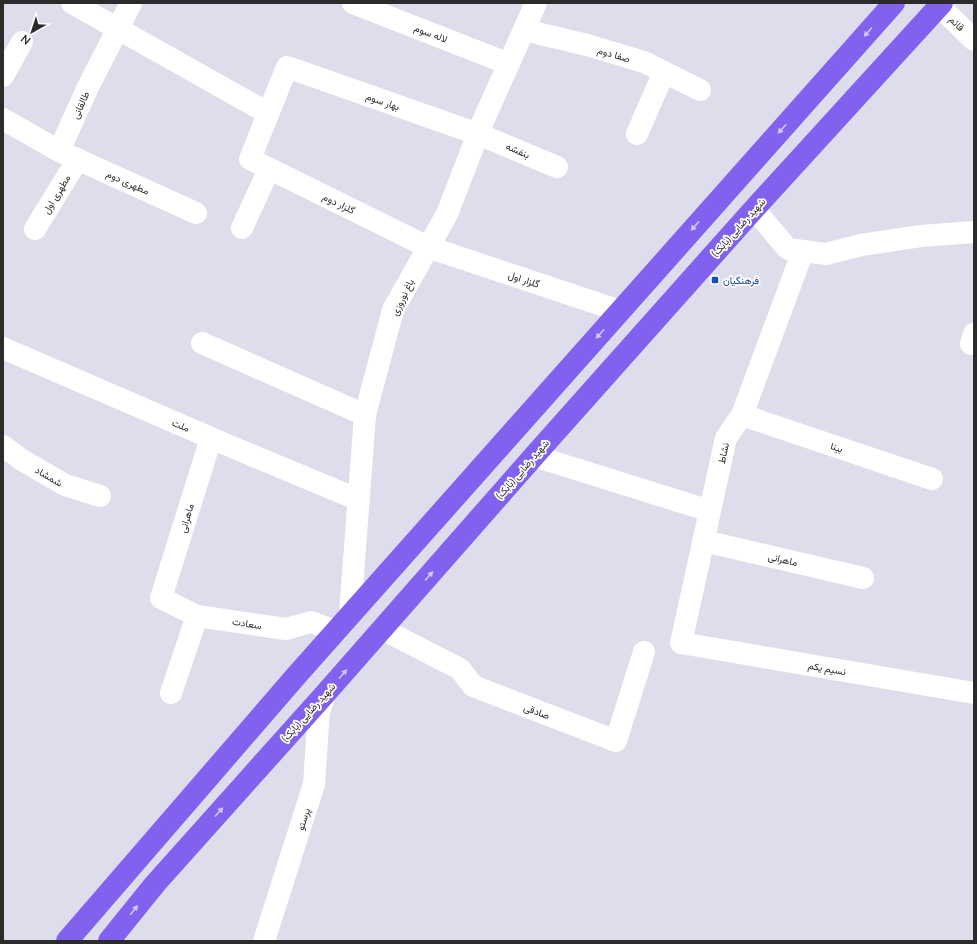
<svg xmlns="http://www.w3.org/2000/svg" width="977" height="944" font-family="Lato,Vazirmatn,sans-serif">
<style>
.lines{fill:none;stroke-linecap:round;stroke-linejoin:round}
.minor{stroke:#fff;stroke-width:22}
.major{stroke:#8161ee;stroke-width:22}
.oneway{fill:#d3c8f9}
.transit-dot{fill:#1a4fb4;stroke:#fff;stroke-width:1.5}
.labels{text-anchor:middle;stroke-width:3.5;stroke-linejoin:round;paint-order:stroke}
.street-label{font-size:10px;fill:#2b2b2b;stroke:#fff}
.transit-label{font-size:10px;fill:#164399;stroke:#fff;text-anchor:start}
</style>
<rect width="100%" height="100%" fill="#deddec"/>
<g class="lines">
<path class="minor" d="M 72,3 L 268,113
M 353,3 L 509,64
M 939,6 L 974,40
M 524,30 L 587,45 L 644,62 L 700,90
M 3,76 L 22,42
M 3,119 L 59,151 L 196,213
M 637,134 L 664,72
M 59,151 L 88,87 L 131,3
M 557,167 L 478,134 L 287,67 L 250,159 L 428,247 L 620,311
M 754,209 L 788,249 L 826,254 L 861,245 L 921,236 L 974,232
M 242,228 L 269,169
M 35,229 L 78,159
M 803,251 L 742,415 L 726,438 L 681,643 L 974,693
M 202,343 L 365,415
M 971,344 L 974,334
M 3,348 L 232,447 L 359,500
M 742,415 L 932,479
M 211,438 L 161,598 L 197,616 L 286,629 L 311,622 L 336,631
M 3,446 L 22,460 L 65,485 L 100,496
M 534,456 L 710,511
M 704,541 L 863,578
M 350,614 L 365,415 L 393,310 L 447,214 L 483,121 L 536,3
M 382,629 L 460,669 L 473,686 L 616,741 L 644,652
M 171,693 L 197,616
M 264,941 L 314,784 L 319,711 L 325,694"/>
<path class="major" d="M 67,941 L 296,676 L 894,3
M 109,941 L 155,884 L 325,694 L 534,456 L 754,209 L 942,3"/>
</g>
<defs><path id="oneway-solid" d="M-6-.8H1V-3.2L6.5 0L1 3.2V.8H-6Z"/></defs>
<g class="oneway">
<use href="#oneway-solid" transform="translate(868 32) rotate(132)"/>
<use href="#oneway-solid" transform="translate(782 129) rotate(132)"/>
<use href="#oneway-solid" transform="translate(695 226) rotate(132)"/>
<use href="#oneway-solid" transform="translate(600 334) rotate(132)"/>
<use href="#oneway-solid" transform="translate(429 576) rotate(-49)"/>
<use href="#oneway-solid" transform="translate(343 674) rotate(-49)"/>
<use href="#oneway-solid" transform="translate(219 812) rotate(-48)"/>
<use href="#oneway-solid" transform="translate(134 910) rotate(-52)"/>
</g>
<rect class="transit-dot" x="711" y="276" width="8" height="8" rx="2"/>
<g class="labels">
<g class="street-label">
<text transform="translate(957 23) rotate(44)" y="4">قائم</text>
<text transform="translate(431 33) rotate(21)" y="4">لاله سوم</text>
<text transform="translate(614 54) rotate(17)" y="4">صفا دوم</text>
<text transform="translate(383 101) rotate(19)" y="4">بهار سوم</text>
<text transform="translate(80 105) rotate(-66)" y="4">طالقانی</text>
<text transform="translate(518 150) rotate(23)" y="4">بنفشه</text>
<text transform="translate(128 182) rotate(24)" y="4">مطهری دوم</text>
<text transform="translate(56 194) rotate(-59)" y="4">مطهری اول</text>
<text transform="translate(339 203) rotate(26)" y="4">گلزار دوم</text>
<text transform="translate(738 227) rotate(-48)" y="4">شهید رضایی (بابک)</text>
<text transform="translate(524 279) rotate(18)" y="4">گلزار اول</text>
<text transform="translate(402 297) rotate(-64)" y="4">باغ نوروزی</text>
<text transform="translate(181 425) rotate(24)" y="4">ملت</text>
<text transform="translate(837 447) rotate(19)" y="4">بینا</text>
<text transform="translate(723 453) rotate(-78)" y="4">نشاط</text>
<text transform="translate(522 469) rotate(-49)" y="4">شهید رضایی (بابک)</text>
<text transform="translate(49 476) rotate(30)" y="4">شمشاد</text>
<text transform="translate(186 518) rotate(-73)" y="4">ماهرانی</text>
<text transform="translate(783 559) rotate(13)" y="4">ماهرانی</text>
<text transform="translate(247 623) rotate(9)" y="4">سعادت</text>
<text transform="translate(827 668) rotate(10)" y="4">نسیم یکم</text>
<text transform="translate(537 711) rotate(21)" y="4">صادقی</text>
<text transform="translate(308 712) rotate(-48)" y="4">شهید رضایی (بابک)</text>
<text transform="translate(303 819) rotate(-72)" y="4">پرستو</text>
</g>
<g class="transit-label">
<text x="723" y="284">فرهنگیان</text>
</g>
</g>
<rect width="977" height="944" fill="none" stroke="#2b2b2b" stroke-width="8"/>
<g transform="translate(32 32) rotate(219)" stroke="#ffffff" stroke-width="3" paint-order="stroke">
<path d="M0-3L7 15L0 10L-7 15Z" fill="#2b2b2b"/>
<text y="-6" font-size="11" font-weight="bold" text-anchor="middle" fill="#2b2b2b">N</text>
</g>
</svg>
